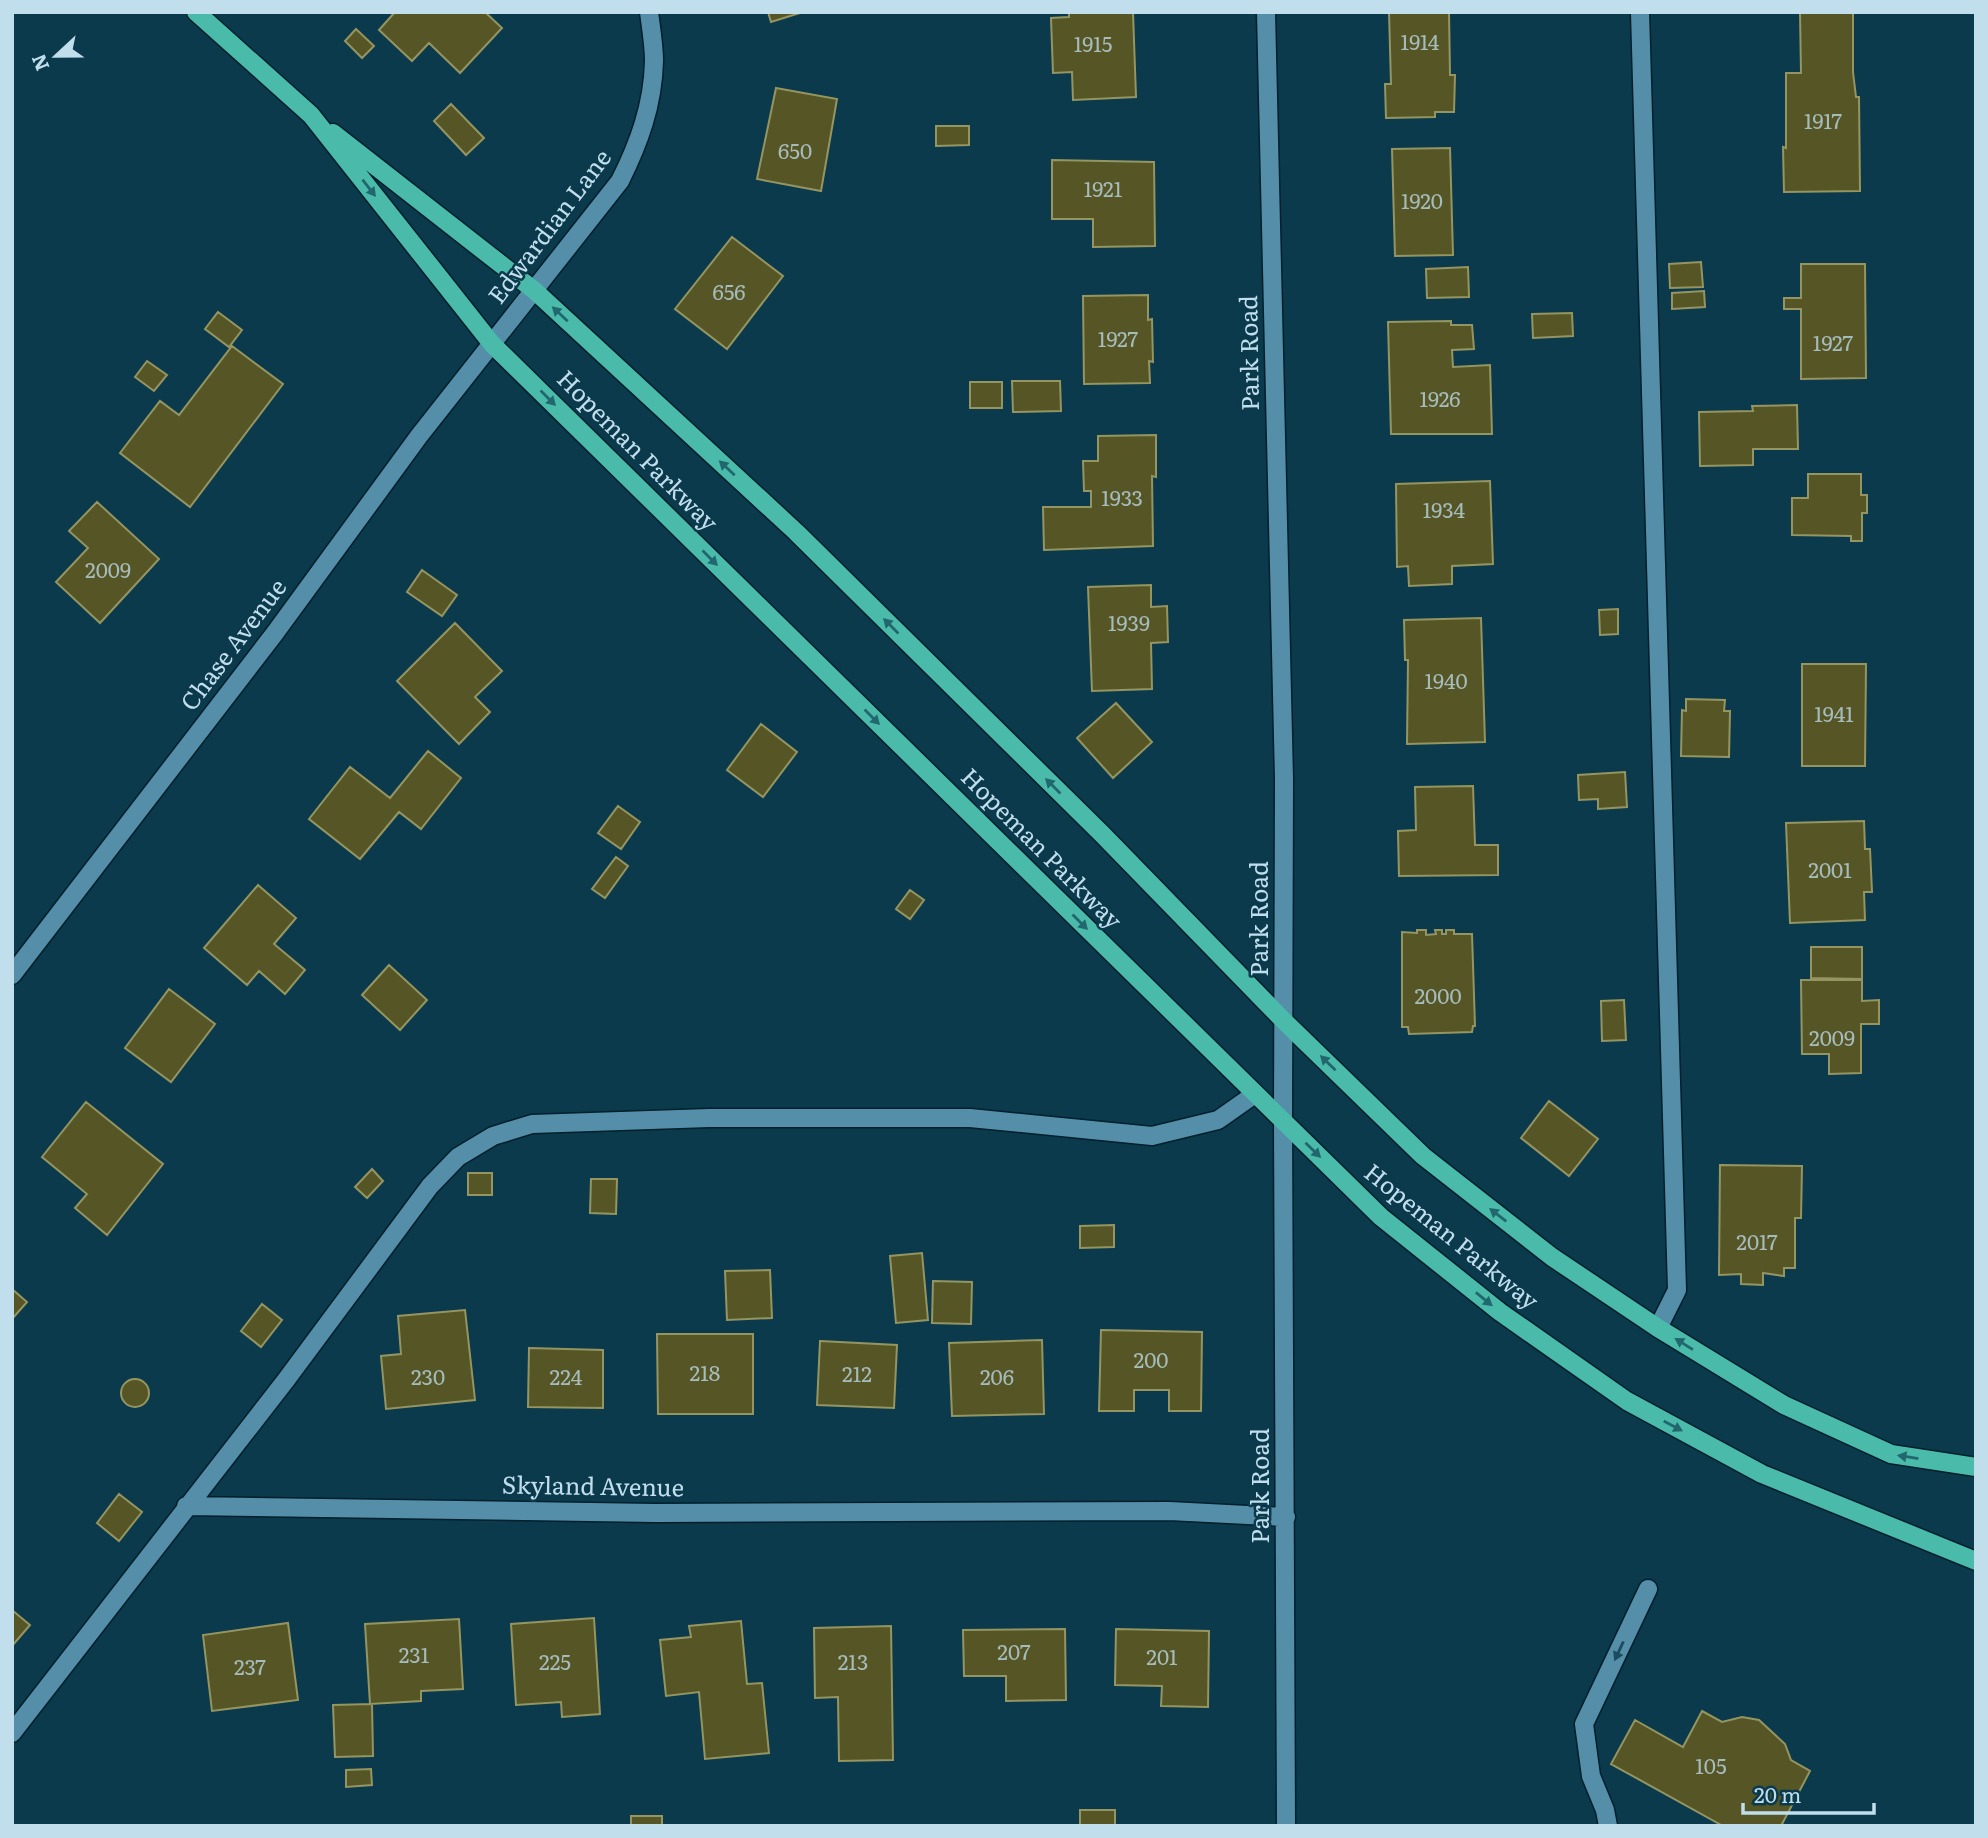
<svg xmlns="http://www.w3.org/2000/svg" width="1988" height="1838" font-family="Literata,serif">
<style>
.building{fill:#555526;stroke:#959561;stroke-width:2}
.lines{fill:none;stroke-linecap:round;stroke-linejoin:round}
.minor-casing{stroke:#01202c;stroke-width:21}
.major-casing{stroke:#01202c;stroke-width:21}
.minor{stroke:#558ea8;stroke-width:18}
.major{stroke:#4abaaa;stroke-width:18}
.oneway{fill:#21676d}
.oneway2{fill:#1a4b5e}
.labels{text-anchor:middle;stroke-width:5;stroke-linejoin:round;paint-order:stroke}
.number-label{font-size:21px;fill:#a6bcba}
.street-label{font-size:24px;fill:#c1deec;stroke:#0b3a4c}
</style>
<rect width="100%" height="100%" fill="#0b3a4c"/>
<path class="building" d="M 395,12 L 485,12 L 502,28 L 460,73 L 429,43 L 412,61 L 379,30 Z
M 768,12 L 803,12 L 771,22 Z
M 1069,12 L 1133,12 L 1136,97 L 1073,100 L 1072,72 L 1053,73 L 1051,18 L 1069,17 Z
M 1389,12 L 1449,12 L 1450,75 L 1455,75 L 1454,112 L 1435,112 L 1435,117 L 1386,118 L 1385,84 L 1391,84 Z
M 1800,12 L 1853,12 L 1853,72 L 1856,97 L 1859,97 L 1860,191 L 1784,192 L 1783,147 L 1786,148 L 1786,73 L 1801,73 Z
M 356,29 L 374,46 L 362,58 L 345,41 Z
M 776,88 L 837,99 L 821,191 L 757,179 Z
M 451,104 L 484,138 L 466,155 L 434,121 Z
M 936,126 L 969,126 L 969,145 L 936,146 Z
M 1450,148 L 1453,255 L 1395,256 L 1392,149 Z
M 1052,160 L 1154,162 L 1155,246 L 1093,247 L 1093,219 L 1052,219 Z
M 732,237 L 783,276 L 727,349 L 675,309 Z
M 1701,262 L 1703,287 L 1670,288 L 1669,264 Z
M 1801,264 L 1865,264 L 1866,378 L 1801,379 L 1801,309 L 1784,309 L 1784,298 L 1801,298 Z
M 1468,267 L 1469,297 L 1427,298 L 1426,269 Z
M 1704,291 L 1705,307 L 1672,309 L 1672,293 Z
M 1148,295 L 1148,320 L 1152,319 L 1153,362 L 1149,361 L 1150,383 L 1084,384 L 1083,296 Z
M 218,312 L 242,330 L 229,347 L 205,329 Z
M 1572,313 L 1573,336 L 1533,338 L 1532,314 Z
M 1451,321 L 1451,325 L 1472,325 L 1474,349 L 1452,350 L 1453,367 L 1490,365 L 1492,434 L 1391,434 L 1388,322 Z
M 232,346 L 283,384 L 190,507 L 120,453 L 160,401 L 179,415 Z
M 147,361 L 167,375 L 154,391 L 135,377 Z
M 1012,381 L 1060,381 L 1061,411 L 1013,412 Z
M 970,382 L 1002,382 L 1002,408 L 970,408 Z
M 1797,405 L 1798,449 L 1753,449 L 1753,465 L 1700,466 L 1699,412 L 1753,411 L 1752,406 Z
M 1156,435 L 1156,477 L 1152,476 L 1153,546 L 1044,550 L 1043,507 L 1091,507 L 1091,491 L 1084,491 L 1083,461 L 1098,461 L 1098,436 Z
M 1808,474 L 1861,474 L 1861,495 L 1867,495 L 1867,513 L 1862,513 L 1862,541 L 1851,541 L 1851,536 L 1792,535 L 1792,498 L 1808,498 Z
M 1490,481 L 1493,564 L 1452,566 L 1452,584 L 1409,586 L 1408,566 L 1397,567 L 1396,484 Z
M 97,502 L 159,559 L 100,623 L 56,582 L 88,548 L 69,531 Z
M 422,570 L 457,595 L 442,616 L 407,592 Z
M 1151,585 L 1151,607 L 1167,606 L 1168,642 L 1151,643 L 1152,689 L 1092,691 L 1088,587 Z
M 1618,609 L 1618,634 L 1600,635 L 1599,610 Z
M 1481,618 L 1485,742 L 1407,744 L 1408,660 L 1405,660 L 1404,620 Z
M 455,623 L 502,671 L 475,697 L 490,712 L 459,744 L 397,681 Z
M 1802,664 L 1866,664 L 1865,766 L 1802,766 Z
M 1686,699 L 1725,700 L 1724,711 L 1730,711 L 1729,757 L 1681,756 L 1682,710 L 1686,711 Z
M 1116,703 L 1152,742 L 1113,778 L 1077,738 Z
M 761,724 L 797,752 L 763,797 L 727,770 Z
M 428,751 L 461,778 L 421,829 L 399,812 L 360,859 L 309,819 L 350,767 L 390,798 Z
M 1625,772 L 1627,807 L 1598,809 L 1598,799 L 1579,800 L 1578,775 Z
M 1473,786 L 1475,845 L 1498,845 L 1498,875 L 1399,876 L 1398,831 L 1416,830 L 1415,787 Z
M 618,806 L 640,822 L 621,849 L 598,833 Z
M 1864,821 L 1865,849 L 1870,849 L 1872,892 L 1864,892 L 1865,920 L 1790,923 L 1786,823 Z
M 616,857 L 628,866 L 605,898 L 592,889 Z
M 258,885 L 296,918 L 274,944 L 305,970 L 285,994 L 259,971 L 247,985 L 204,948 Z
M 910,890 L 924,900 L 910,919 L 896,909 Z
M 1417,930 L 1426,930 L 1426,935 L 1436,934 L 1435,930 L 1442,930 L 1442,934 L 1446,934 L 1446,930 L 1454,930 L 1454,934 L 1472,934 L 1475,1026 L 1473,1026 L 1472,1032 L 1409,1034 L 1408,1027 L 1402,1027 L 1402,932 L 1417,933 Z
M 1811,947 L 1862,947 L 1862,979 L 1811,978 Z
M 389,965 L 427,1000 L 400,1030 L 362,995 Z
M 1801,980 L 1862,980 L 1862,1001 L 1879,1000 L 1879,1024 L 1861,1024 L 1861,1073 L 1829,1074 L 1829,1054 L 1802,1054 Z
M 169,989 L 215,1024 L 171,1082 L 125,1048 Z
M 1624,1000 L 1626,1040 L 1602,1041 L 1601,1001 Z
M 1549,1101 L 1598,1139 L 1569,1176 L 1521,1138 Z
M 86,1102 L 163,1164 L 107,1235 L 75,1208 L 87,1194 L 42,1157 Z
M 1720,1165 L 1802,1166 L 1801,1218 L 1795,1218 L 1795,1268 L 1784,1268 L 1784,1276 L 1763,1273 L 1763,1285 L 1741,1284 L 1741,1274 L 1719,1275 Z
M 372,1169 L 383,1181 L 367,1198 L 355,1187 Z
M 468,1173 L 492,1173 L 492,1195 L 468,1195 Z
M 591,1179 L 617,1179 L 616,1214 L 590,1213 Z
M 1114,1225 L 1114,1247 L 1080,1248 L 1080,1226 Z
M 922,1253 L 928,1320 L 896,1323 L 890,1256 Z
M 770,1270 L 772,1318 L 727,1320 L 725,1271 Z
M 933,1281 L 972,1282 L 971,1324 L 932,1323 Z
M 12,1289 L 27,1302 L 12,1319 Z
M 262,1304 L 282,1320 L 261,1347 L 241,1331 Z
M 465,1310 L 475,1400 L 386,1409 L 381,1356 L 401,1354 L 398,1316 Z
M 1101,1330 L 1202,1332 L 1201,1411 L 1169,1411 L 1169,1390 L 1134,1390 L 1134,1411 L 1099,1411 Z
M 657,1334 L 753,1334 L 753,1414 L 658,1414 Z
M 1042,1340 L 1044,1414 L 952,1416 L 949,1343 Z
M 820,1341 L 897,1345 L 894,1408 L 817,1405 Z
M 529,1348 L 603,1350 L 603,1408 L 528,1407 Z
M121 1393a14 14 0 1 1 28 0a14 14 0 1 1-28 0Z
M 119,1494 L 142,1512 L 119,1541 L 97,1523 Z
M 12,1610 L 30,1625 L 12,1646 Z
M 594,1618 L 600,1714 L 562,1717 L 561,1702 L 516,1705 L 511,1624 Z
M 459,1619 L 463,1689 L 421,1691 L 421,1701 L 370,1704 L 365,1624 Z
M 741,1621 L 747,1684 L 762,1683 L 769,1753 L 705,1759 L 699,1692 L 666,1696 L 660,1640 L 691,1637 L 689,1626 Z
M 288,1623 L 298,1700 L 212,1711 L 203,1635 Z
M 891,1626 L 893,1760 L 839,1761 L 838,1697 L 815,1698 L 814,1628 Z
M 1065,1629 L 1066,1700 L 1006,1701 L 1006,1676 L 964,1676 L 963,1630 Z
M 1116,1629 L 1209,1631 L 1208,1707 L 1161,1706 L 1162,1686 L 1115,1685 Z
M 372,1704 L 373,1756 L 335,1757 L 333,1705 Z
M 1702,1711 L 1722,1722 L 1742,1717 L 1759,1720 L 1785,1744 L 1791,1760 L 1810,1771 L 1781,1826 L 1723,1826 L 1611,1764 L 1635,1720 L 1683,1747 Z
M 371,1769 L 372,1785 L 346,1787 L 346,1770 Z
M 1080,1810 L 1115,1810 L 1115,1826 L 1080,1826 Z
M 631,1816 L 662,1816 L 662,1826 L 631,1826 Z"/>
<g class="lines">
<defs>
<path id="minor" d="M 1266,12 L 1284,779 L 1283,1121 L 1286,1826
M 1640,12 L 1677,1290 L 1658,1328
M 12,975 L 275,633 L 419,436 L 620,181 C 639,143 653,105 654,61 C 654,45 651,28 649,12
M 186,1506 L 655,1513 L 1169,1511 L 1286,1517
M 12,1733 L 286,1380 L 430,1186 L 458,1157 L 493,1136 L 532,1124 L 709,1118 L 970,1118 L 1152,1136 L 1218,1120 L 1255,1094
M 1608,1826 L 1605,1810 L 1591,1776 L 1584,1724 L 1648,1589"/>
<path id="major" d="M 196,12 L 311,115 L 492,344 L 1381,1217 L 1500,1312 L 1627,1401 L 1762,1474 L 1976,1561
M 333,133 L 535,291 L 796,532 L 1102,834 L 1284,1021 L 1423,1156 L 1552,1257 L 1658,1328 L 1784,1405 L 1891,1454 L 1976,1467"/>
</defs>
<use href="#minor" class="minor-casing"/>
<use href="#major" class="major-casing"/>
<use href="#minor" class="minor"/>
<use href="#major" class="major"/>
</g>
<defs><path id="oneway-solid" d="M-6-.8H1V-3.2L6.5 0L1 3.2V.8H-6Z" transform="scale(1.75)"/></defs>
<g class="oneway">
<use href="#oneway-solid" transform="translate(369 188) rotate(52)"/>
<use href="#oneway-solid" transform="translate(560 314) rotate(-137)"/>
<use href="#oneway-solid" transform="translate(548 398) rotate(45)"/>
<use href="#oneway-solid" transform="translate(727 468) rotate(-137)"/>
<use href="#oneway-solid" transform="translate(710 558) rotate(45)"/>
<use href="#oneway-solid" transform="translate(891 626) rotate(-135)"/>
<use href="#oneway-solid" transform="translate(872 717) rotate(45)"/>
<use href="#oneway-solid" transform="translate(1053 786) rotate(-135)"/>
<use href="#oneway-solid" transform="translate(1080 922) rotate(45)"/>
<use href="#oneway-solid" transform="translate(1328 1063) rotate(-136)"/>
<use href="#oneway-solid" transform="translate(1313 1150) rotate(44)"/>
<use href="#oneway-solid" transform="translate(1498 1215) rotate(-142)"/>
<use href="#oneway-solid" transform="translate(1484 1299) rotate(39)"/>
<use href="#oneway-solid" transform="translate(1684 1344) rotate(-148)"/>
<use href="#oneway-solid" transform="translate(1673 1426) rotate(28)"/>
<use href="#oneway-solid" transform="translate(1908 1457) rotate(-171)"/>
</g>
<use class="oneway2" href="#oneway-solid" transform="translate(1619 1651) rotate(115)"/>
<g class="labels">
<g class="number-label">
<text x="1420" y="50">1914</text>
<text x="1093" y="52">1915</text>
<text x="1823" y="129">1917</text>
<text x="795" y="159">650</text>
<text x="1103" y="197">1921</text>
<text x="1422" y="209">1920</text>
<text x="729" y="300">656</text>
<text x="1118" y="347">1927</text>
<text x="1833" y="351">1927</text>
<text x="1440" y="407">1926</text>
<text x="1122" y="506">1933</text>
<text x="1444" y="518">1934</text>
<text x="108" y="578">2009</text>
<text x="1129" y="631">1939</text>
<text x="1446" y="689">1940</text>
<text x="1834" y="722">1941</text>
<text x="1830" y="878">2001</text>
<text x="1438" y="1004">2000</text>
<text x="1832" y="1046">2009</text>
<text x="1757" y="1250">2017</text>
<text x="1151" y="1368">200</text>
<text x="705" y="1381">218</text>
<text x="857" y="1382">212</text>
<text x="428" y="1385">230</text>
<text x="566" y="1385">224</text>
<text x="997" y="1385">206</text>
<text x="1014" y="1660">207</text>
<text x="414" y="1663">231</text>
<text x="1162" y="1665">201</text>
<text x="555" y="1670">225</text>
<text x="853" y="1670">213</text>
<text x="250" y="1675">237</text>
<text x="1711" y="1774">105</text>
</g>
<g class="street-label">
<text transform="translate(550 227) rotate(-53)" y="8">Edwardian Lane</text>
<text transform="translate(1250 353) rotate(-91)" y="8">Park Road</text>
<text transform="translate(637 451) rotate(45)" y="8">Hopeman Parkway</text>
<text transform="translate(234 645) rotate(-53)" y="8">Chase Avenue</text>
<text transform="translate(1041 849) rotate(45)" y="8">Hopeman Parkway</text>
<text transform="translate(1260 919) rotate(-90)" y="8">Park Road</text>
<text transform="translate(1451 1237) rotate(39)" y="8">Hopeman Parkway</text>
<text transform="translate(1261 1486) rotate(-90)" y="8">Park Road</text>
<text transform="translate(593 1487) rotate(1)" y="8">Skyland Avenue</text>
</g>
</g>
<rect width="1988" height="1838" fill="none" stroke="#c1deec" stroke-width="28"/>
<g transform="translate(56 56) rotate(248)" stroke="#0b3a4c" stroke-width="5" paint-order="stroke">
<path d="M0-5L12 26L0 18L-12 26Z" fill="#c1deec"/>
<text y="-10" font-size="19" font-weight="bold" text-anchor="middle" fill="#c1deec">N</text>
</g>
<path d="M1743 1803v10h131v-10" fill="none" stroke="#c1deec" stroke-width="3.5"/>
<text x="1754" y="1803" font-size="21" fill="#c1deec" stroke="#0b3a4c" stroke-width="5" paint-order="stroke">20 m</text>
</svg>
